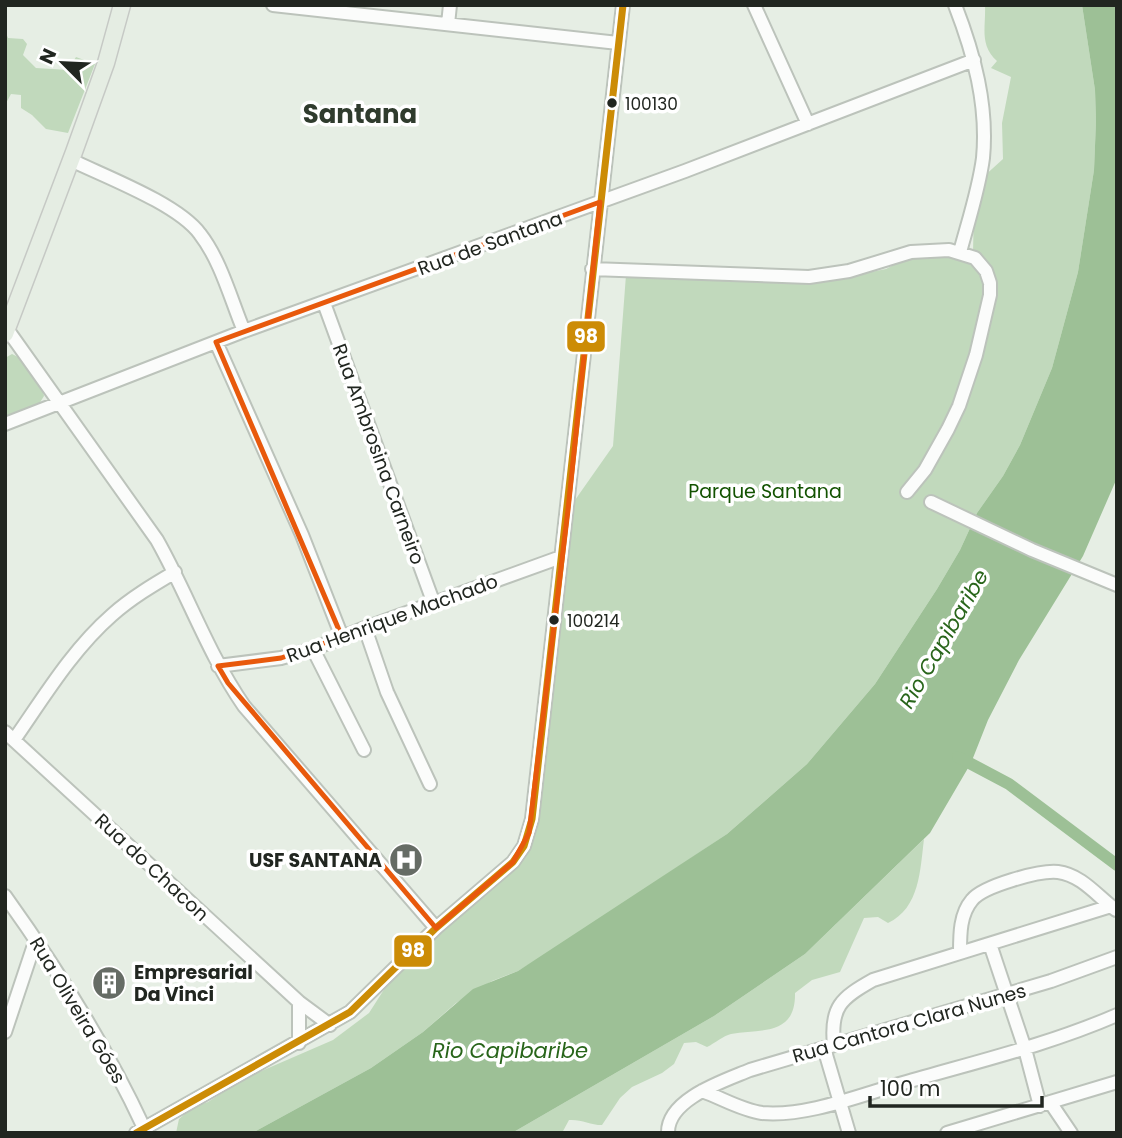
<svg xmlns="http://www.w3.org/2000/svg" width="1122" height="1138" font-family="Poppins,sans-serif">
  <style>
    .green { fill: #c1d9bc }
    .water { fill: #9dc096 }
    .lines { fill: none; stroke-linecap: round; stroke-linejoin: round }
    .canal { stroke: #9dc096; stroke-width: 12 }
    .minor-casing { stroke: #bcc3bb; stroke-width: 16 }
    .major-casing { stroke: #c6c9c5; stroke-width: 19 }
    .minor { stroke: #fbfcfb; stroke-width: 12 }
    .major { stroke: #e5ede3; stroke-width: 16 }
    .bus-1-casing { stroke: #fff; stroke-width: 12 }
    .bus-1 { stroke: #cc8c06; stroke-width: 7 }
    .marked { fill: none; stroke: #e8590c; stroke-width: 5; stroke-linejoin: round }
    .bus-dot { fill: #212620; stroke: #fff; stroke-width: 2.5 }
    .labels { text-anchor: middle; stroke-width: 7; stroke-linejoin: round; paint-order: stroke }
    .bus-label { font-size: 17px; fill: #212620; stroke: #fff; text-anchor: start }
    .street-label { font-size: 19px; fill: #212620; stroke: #fff }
    .park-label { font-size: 19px; fill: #125200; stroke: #fff }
    .poi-label { font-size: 19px; font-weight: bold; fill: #212620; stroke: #fff; text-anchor: end }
    .water-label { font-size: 21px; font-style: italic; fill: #28651a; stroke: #fff }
    .district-label { font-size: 26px; font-weight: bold; fill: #2f3b2d; stroke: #fff }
    .line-badge { stroke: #fff; stroke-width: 2.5 }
    .badge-label { font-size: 19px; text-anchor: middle; font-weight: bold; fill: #fff }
  </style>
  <rect width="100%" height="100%" fill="#e6eee4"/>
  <path class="green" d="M985,5H1082L1095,90L1096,121L1094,170L1078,272L1052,368L1020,445L1003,476L977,513L960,550L937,589L875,684L807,764L727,834L558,947L518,971L492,981L456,1003L423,1032L371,1068L252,1133H176L179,1119L193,1107L208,1102L243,1079L333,1040L369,1013L385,988L413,958L459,915L498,884L514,867L524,841L568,510L613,446L626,275L831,280L886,269L917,253H973L974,206L971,188L1003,159L1002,123L1011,77L991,68L997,61C979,44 986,28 985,5Z
    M5,31L8,38L23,39L27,44L23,55L36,68L68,70L76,57L95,64L68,133L46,129L32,115L21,108V95L11,94L5,105Z
    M12,354L18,357L43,391L44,396L39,404L5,417V358Z
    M924,839C920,870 920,908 888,923L878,917L864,918L840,972L812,980L795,993C796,1036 761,1029 731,1034C723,1036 715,1043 707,1047L696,1042L684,1043L674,1064L662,1073L632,1087L620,1098L602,1125C590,1125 581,1119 569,1120L562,1133H512L714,1016L805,954Z"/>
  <path class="water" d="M1082,5H1117V478L1083,556L1019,660L988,720L971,763L930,833L805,954L714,1016L512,1133H252L371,1068L423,1032L473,989L518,971L727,834L807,764L875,684L937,589L960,550L977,513L1003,476L1020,445L1052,368L1078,272L1094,170L1096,121L1095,90Z"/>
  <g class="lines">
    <path class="canal" d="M958,757L1009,784L1117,865"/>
    <g class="minor-casing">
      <path id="minor" d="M273,5L618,43
        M754,5L808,124
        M955,5C974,54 988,105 983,158C979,189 968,222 960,252
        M448,24L450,5
        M71,160C106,177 178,204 200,234C221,261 231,300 244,331
        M592,269L809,277L849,271L911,252L949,250L975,258L986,271L990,283V295L976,355L959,406L948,429L925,470L907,492
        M324,303L434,604
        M7,329L157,540C188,595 208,654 244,706L436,928
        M216,342L302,535L342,637
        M5,424L244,331L685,171L974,60
        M931,502L1032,550L1117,585
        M365,628L387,692L430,784
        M313,649L364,750
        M218,666L281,658L313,649L365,628L561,557
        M5,732L299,1002L330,1025
        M14,740C44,697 72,650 112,615C131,598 153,585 175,572
        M5,896C58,970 106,1046 144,1128
        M990,944L1025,1049L1040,1106
        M960,952C960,934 960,914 972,900C983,886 1040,870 1058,872C1082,875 1098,897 1116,910
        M299,1002V1043
        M5,1032L36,939
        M834,1045C830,1007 841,998 873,980L1111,906
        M824,1048L849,1133
        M702,1091C722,1098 741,1110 762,1113C807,1117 860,1095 903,1083C975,1062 1048,1045 1117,1015
        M1050,1102L1071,1133
        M136,1133L350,1012L436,928L513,862L524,846L532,819L623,5
        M668,1133C667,1099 724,1081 750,1070L1051,981L1117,957
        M947,1133L1117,1082"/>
    </g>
    <g class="major-casing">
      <path id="major" d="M5,334L74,152L106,63L122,5"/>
    </g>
    <use href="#minor" class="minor"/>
    <use href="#major" class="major"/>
    <g class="bus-1-casing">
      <path id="bus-1" d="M136,1133L350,1012L436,928L513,862L524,846L532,819L623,5"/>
    </g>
    <use href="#bus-1" class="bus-1"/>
  </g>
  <path class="marked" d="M600,202L568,510L529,833L513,862L436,928L228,683L218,666L281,658L342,637L216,342Z"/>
  <defs>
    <g id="hospital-disc" transform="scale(1.75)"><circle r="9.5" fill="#666c65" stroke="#fff"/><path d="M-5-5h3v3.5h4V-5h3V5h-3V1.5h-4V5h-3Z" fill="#fff"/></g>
    <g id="building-disc" transform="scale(1.75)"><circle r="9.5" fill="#666c65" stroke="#fff"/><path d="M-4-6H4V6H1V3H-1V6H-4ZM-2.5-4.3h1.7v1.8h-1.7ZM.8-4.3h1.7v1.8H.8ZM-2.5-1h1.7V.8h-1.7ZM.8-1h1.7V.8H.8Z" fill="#fff"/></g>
  </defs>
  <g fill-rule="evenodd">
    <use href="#hospital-disc" x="406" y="860"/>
    <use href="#building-disc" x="109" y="983"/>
  </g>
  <g class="bus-dot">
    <circle cx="612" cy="103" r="6"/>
    <circle cx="554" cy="620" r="6"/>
  </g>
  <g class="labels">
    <g class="bus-label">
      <text x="625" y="110">100130</text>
      <text x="567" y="627">100214</text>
    </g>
    <g class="street-label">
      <text transform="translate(490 243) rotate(-20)" y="7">Rua de Santana</text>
      <text transform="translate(379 454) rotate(70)" y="7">Rua Ambrosina Carneiro</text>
      <text transform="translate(392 618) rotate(-20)" y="7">Rua Henrique Machado</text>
      <text transform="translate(152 867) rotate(43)" y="7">Rua do Chacon</text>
      <text transform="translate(78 1010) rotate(59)" y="7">Rua Oliveira Góes</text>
      <text transform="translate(909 1023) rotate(-16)" y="7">Rua Cantora Clara Nunes</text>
    </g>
    <g class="park-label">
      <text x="765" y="498">Parque Santana</text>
    </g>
    <g class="poi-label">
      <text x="382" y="867">USF SANTANA</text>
      <text x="134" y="979" text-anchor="start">Empresarial<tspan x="134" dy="22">Da Vinci</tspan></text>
    </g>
    <g class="water-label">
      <text transform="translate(944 639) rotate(-60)" y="7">Rio Capibaribe</text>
      <text x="510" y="1058">Rio Capibaribe</text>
    </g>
    <g class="district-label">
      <text x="360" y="123">Santana</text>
    </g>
  </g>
  <g class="line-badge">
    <rect x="566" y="320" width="40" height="33" rx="7" fill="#cc8c06"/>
    <rect x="393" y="934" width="40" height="34" rx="7" fill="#cc8c06"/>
  </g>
  <g class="badge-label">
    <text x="586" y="343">98</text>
    <text x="413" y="957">98</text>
  </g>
  <rect width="1122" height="1138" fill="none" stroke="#212620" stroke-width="14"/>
  <g transform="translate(63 63) rotate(294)" stroke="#ffffff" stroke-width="5" paint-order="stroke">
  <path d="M0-5L12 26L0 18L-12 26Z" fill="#212620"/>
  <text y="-10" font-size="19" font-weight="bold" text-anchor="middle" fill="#212620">N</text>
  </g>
  <path d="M870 1096v10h172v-10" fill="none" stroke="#212620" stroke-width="3.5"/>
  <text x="880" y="1096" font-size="21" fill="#212620" stroke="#ffffff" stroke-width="5" paint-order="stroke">100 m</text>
</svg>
